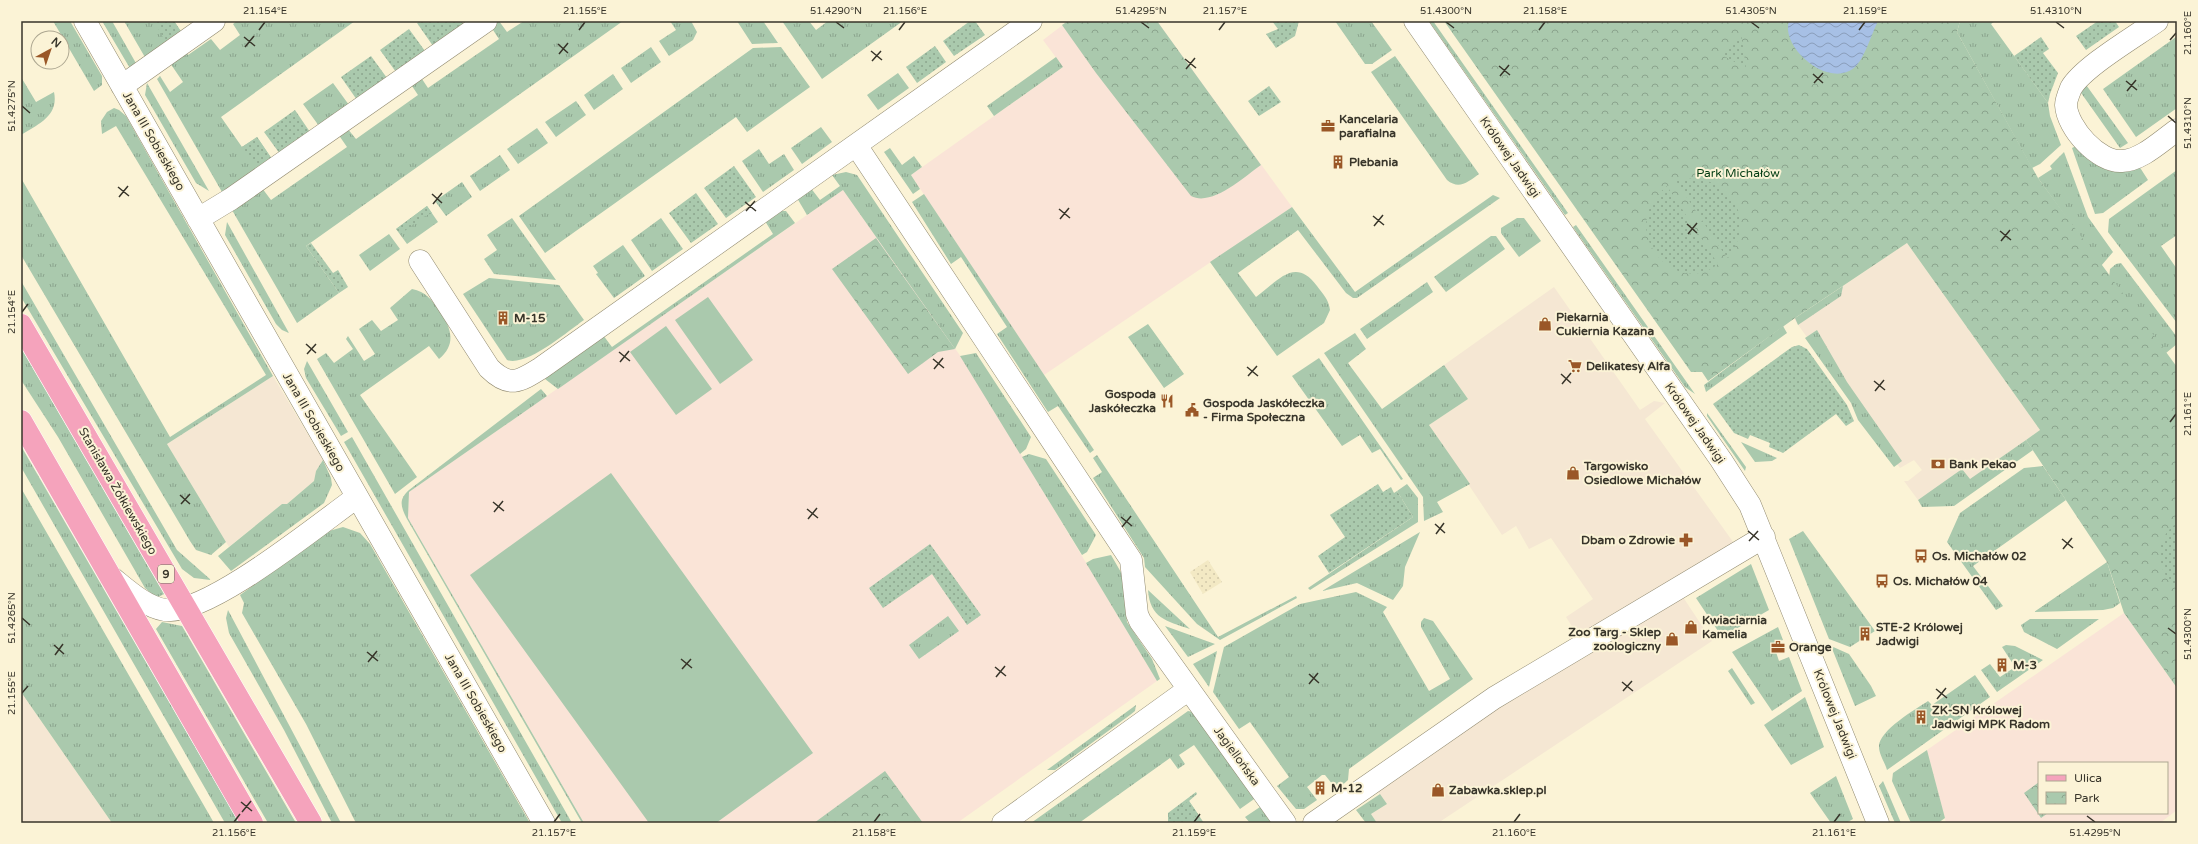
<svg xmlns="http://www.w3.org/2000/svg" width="2198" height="844" font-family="'Varela Round',sans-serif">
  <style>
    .commercial { fill: #f5e7d3 }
    .education { fill: #fae4d7; fill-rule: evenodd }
    .grass { fill: url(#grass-tufts) }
    .sand { fill: url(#sand-dots) }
    .park { fill: url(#park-crowns) }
    .garden { fill: url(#garden-dots) }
    .pitch { fill: #aac9ad }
    .water { fill: url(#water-waves) }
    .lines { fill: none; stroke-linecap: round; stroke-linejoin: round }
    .minor-casing { stroke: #90896f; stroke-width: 23 }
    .primary-casing { stroke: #fff; stroke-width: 23 }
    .minor { stroke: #fff; stroke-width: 22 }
    .primary { stroke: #f5a3bc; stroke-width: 22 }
    .ticks { fill: none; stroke: #38352a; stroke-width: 1.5 }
    .labels { text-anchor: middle; stroke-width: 4; stroke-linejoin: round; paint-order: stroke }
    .shield { fill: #fbf3d6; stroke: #726e5e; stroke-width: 1 }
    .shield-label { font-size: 11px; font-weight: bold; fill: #38352a }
    .poi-label { font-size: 12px; font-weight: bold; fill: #38352a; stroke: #fbf3d6; text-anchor: start }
    .street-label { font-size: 12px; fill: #38352a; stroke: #fbf3d6 }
    .park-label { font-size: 12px; fill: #023c13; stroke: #fbf3d6 }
    .neatline { fill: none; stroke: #38352a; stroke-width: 1.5 }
    .ticks-label { font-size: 10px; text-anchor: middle; fill: #38352a }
  </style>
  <defs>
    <pattern id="grass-tufts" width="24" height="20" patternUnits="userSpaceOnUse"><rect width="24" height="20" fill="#aac9ad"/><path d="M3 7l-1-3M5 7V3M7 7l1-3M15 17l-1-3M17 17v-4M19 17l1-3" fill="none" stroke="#8ba48d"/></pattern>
    <pattern id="sand-dots" width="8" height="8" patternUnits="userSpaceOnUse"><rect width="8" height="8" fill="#f3e9c4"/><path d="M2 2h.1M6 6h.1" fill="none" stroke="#d1c8a9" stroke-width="1.8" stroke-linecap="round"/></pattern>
    <pattern id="park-crowns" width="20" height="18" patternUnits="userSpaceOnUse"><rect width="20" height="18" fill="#aac9ad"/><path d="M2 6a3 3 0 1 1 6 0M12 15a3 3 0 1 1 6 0" fill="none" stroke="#8ba48d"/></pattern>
    <pattern id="garden-dots" width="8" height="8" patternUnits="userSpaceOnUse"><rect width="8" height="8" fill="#aac9ad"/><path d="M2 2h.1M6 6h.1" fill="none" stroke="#8ba48d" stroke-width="1.8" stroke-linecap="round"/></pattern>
    <pattern id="water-waves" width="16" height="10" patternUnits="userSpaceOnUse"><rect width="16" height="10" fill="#a7c0e5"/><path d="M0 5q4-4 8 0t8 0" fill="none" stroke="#899dba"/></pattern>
  </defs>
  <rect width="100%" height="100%" fill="#fbf3d6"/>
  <path class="commercial" d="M1907,243L2040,430L1970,480L1935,489L1918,500L1904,481H1908L1922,470L1914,460L1900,468L1794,319Z
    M1554,287L1640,410L1654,401L1665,403L1645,419L1736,546L1578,639L1583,630L1577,634L1566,617L1593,599L1551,538L1529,549L1516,526L1502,535L1429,425L1468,399L1444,365Z
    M273,376L323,460L316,471L314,481L287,504H282L229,547L167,444Z
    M1683,597L1712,641L1438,823H1377L1371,814L1387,804L1376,789L1494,706L1584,658Z
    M21,692L112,823H21Z"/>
  <path class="education" d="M1068,21H1157L1292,207L1044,375L911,175L1063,67L1043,40Z
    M843,190L971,371L1157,681L957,823H584L408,518L409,492Z
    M2124,613L2177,688V810L2160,823H1946L1927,750ZM2039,763H2167V813H2039Z"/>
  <path class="grass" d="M53,21H70L102,76V85L94,91Z
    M102,21H112L137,65L131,70Z
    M124,21H174L182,33L146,59Z
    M237,21H355L221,117L242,147L257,137L272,159L222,192L157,79L160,76L170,92L183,82L170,63L186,52L188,55L211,39L220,50L240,35L233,24Z
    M499,21L507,32L524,21H623L306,246L339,293L297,323L232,210L262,188L271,200L347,147L338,134L347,128L356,139L418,95L410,83L420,76L428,88L499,39L491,27Z
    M670,21H691L697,32L693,40L669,56L659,41L676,30Z
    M737,21H763L778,43L752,44Z
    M782,21H809L816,30L828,21H903L822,79Z
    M1335,21H1371L1392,50L1372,64H1365Z
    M1429,21H1433L1568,213L1565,215Z
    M1960,21H1995L1991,24L2048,103L2050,116L2061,145L2040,164L2032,168L1957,32Z
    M2176,37L2177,108L2136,137L2103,89Z
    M651,47L661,62L631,83L621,68Z
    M781,47L810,87L747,132L736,117L545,253L519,216L753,48Z
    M1395,56L1479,174C1468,182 1459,190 1447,180L1371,72Z
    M1056,57L1063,67L994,116L987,106Z
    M898,73L909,88L878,110L867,95Z
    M613,74L623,89L594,110L584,95Z
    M21,77L36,102L54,92C59,116 38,124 21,135Z
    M2084,82L2128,143L2120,148L2079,90Z
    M147,83L209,191L196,183L145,95Z
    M333,83L349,105L319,126L303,104Z
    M576,101L586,115L556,137L545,122Z
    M114,108L119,110L126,116L273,376L167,444L226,542L211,555L196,550L190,541L21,255V178L170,437L266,375L116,126L102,134L101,121L107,112Z
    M821,127L832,142L802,164L791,148Z
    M537,128L548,143L518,164L507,149Z
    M2078,145L2139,166L2148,180L2103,213L2095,214L2072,148Z
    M890,148L902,165L914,156L922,167L911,175L920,189L913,194L884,152Z
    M759,149L769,164L784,154L794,170L763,192L742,161Z
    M2064,152L2088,217L2113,252L2101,266L2038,178L2052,169L2050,166Z
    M500,155L510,170L480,191L470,176Z
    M2177,170V235L2161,246L2177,269V323L2108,232L2109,219Z
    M846,172L857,175L963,333L955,349L843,190L807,215L797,198L810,187L820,200L840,186L832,175Z
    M462,182L472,197L446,216L435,201Z
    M924,194L1094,450L1090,453L1058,406L1048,412L997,334L1007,327L961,257L951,264L912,202Z
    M1493,195L1500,198L1357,298H1353L1346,293L1298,230L1238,273L1256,297C1278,281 1295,256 1317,286C1323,294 1329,300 1330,310L1324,323L1277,356L1210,262L1292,207L1355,292Z
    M427,206L438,222L407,244L396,229Z
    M779,211H786L795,223L558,389L545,379L549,375L603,335L612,347L773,234L765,221Z
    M512,218L556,280L494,274L484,259L497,250L487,235Z
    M661,218L683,249L652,271L631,240Z
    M1517,218H1524L1541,241L1519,257L1501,233V228Z
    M227,222L289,333L282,330L276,324L225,235Z
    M1576,225L1695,394L1685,387L1573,227Z
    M389,234L400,249L370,271L359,255Z
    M1491,236H1496L1505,249L1446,292L1434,277Z
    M623,245L645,276L614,298L596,274L598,273L593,266Z
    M2121,263L2177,337V344L2166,353L2109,278L2110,269L2116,264Z
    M489,278L559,285L584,320C568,331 527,367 507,360L463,294Z
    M21,281L177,550L211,580L194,578L182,569L21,297Z
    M1427,282L1433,292L1367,339L1360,329Z
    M1843,286L1841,296L1798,325L1795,318Z
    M412,289C426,292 431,299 440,311C451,328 457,344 439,359L429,346L360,395L417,477L395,494L317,359L326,353L334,363L353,349L346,339L348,336L364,361L375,354L359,329L372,320L381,331L398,320L390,308Z
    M1148,324L1184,374L1164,388L1128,337Z
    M1783,326L1787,333L1706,392L1704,385Z
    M1817,330L1847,382L1902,461L1894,467L1858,420L1851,403L1805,338Z
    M1355,333L1366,349L1348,363L1382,409L1444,365L1468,399L1429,425L1470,484L1437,502L1443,512L1424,521L1423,497L1324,353Z
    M21,348L164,594L156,598L145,588L58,437L21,380Z
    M976,353L1031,437L1026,449L1020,454L960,356Z
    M1319,358L1403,479L1401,480L1380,449L1372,453L1360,435L1342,446L1292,376Z
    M307,361L348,432L341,436L306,378L304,369Z
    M541,389L547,396L409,492L408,518L584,823H582L407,519C401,507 398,500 409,490Z
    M1707,413L1746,467L1745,471L1707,416Z
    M352,437L572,823H562L344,442Z
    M2026,440L2033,450L1954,506L1922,507L1918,500L1962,469L1970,479Z
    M1741,442L1777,458L1772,461L1755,462Z
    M21,446L239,823H225L21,467Z
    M1029,454L1046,459L1096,535L1087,552L1082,555L1022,457Z
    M1097,455L1218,637L1296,596L1297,598L1220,640L1197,624L1145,567L1144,558L1093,478L1102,472L1093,458Z
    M323,460L331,478L332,485L324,503L231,571L218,556L282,504H287L314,481L316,471Z
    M2043,466L2066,500L1973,566L2003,606L1996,610L1947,542L1960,513L2024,468Z
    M1407,484L1418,498V522L1310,590L1308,588L1413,517L1397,491Z
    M21,488L214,823H112L21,692Z
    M343,527L360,533L370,544L530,823H356L306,724L242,613L244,603L240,595L329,531Z
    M1803,531L1875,631L1850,647L1829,639L1789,539Z
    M1420,532L1405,567L1403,586L1393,600L1357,583L1322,591Z
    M1111,555L1122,574L1127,622L1152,659L1160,679L1157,681L1086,563L1093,559Z
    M2107,562L2120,603L2113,608L2103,610L2034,612Z
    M1751,564L1769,610L1722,637L1696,598Z
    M1148,590L1190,629C1166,621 1150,618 1148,590Z
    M1356,592L1387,607L1383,612L1429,691L1450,679L1421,627V622L1424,618L1433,621L1473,679L1349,769L1348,780L1337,790L1325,775H1322L1307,787L1317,800L1304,809H1296L1277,786L1289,777L1250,722L1239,729L1213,692L1224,647L1300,604Z
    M228,610L341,823H332L284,730L229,633L226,618Z
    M948,616L959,631L919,659L909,645Z
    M2030,619H2099L2057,649L2024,632L2021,625Z
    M162,622L182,626L296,823H268L156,629Z
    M1165,626L1215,644L1188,657Z
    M1778,627L1783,640L1773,643L1779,661L1789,657L1802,691L1772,711L1732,652Z
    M2006,645L2015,646L2043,660L1997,692L1981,670L1990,664L2000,677L2015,667L2002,647Z
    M1831,646L1849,654L1871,686L1876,696L1855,706Z
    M1217,651L1209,687L1193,664Z
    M1732,668L1755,703L1751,705L1728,671Z
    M1975,675L1990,697L1887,770C1885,763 1879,754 1879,747C1878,731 1916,709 1928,701L1932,705Z
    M1805,697L1824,747L1791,765L1764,725Z
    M1136,705L1135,711L1130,715L1055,770H1047Z
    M1188,711L1198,713L1257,797L1240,809L1194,745L1179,755L1185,764L1178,769L1170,758L1079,823H1031Z
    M1927,750L1945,818L1938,823H1911L1892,781L1893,773Z
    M1836,776L1853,819L1846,823H1831L1810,793Z
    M1883,781L1901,823H1895L1879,786Z
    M1196,792L1197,794L1189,801L1204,823H1168V813Z
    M1380,794L1387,804L1371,814L1377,823H1366L1356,810Z
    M1263,805L1276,823H1250L1245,817Z"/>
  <path class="sand" d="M1208,560L1222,582L1203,594L1190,572Z"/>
  <path class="park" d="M1068,21H1157L1261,165C1244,177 1212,207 1191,196L1096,73L1062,25Z
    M1444,21H1960L1957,32L2038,178L2177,367V688L2124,613L2107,562L2026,440L2040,430L1907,243L1795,318L1708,381L1702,372H1691Z
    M876,238L955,349L938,352L908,374L832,269Z
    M885,771L923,823H814Z
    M2039,782V813H2048L2041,818L2024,793Z"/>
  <path class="garden" d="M154,21H174L182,33L167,44Z
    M420,21H461L464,24L433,46L417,23Z
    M970,21H975L985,35L954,56L943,41Z
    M1272,21H1299L1295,36L1276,48L1266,34L1278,29Z
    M2098,21H2115L2119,27L2086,50L2076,36Z
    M409,29L425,51L396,72L380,50Z
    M1741,33L1746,68L1720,54Z
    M2041,37L2049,49L2043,53L2058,73L2050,94L2048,103L2014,56Z
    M935,46L946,62L917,83L906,67Z
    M371,56L387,78L357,100L341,77Z
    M1269,86L1281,102L1259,116L1248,101Z
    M295,110L310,132L280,154L264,132Z
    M257,137L272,159L258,169L242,147Z
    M734,166L756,197L726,218L704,188Z
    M1694,178C1736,183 1756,225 1727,258L1676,181Z
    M1667,186L1718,264C1676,299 1613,230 1667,186Z
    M696,193L718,224L691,243L669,213Z
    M427,206L432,213L421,218L401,234L396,229Z
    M311,243L333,273L338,270L348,287L339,293L306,246Z
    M1799,345L1807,349L1847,405L1854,421L1846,426L1836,414L1783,453L1769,447L1770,443L1750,435L1748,439L1734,433L1713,404L1792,347Z
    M1378,484L1383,492L1391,487L1394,493L1397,491L1413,517L1329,573L1318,556L1345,537L1330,515Z
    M2177,523V589C2156,571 2152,540 2177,523Z
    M930,544L981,615L967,625L932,574L883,608L869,588Z
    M1189,801L1198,814L1186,823H1169V814Z"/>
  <path class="pitch" d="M708,297L753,360L720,384L675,320Z
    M666,326L712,389L676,415L630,352Z
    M611,473L813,753L716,823H649L470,575Z"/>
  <path class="water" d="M1789,21H1878C1872,33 1864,60 1854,68C1828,89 1780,47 1789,21Z"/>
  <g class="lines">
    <g class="minor-casing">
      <path id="minor" d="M85,21L544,823
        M1415,21L1721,460L1750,505L1878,823
        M2157,21C2136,36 2083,67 2071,88C2069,93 2066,100 2066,105C2067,128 2099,163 2122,161C2142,160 2161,141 2177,130
        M122,86L214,21
        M856,145L1131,560L1137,614L1140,621L1285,823
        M198,219L231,199L486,21
        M420,261L489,368C509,388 519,382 541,368L1031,21
        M111,577C126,589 145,607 165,610C207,616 319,524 357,497
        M1003,823L1189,689
        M1314,823L1494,698L1764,537"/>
    </g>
    <g class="primary-casing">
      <path id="primary" d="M21,325L311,823
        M21,421L252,823"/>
    </g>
    <use href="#minor" class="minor"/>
    <use href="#primary" class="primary"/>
  </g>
  <path class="ticks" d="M836,22L844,28M1141,22L1149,28M1446,22L1454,28M1751,22L1759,28M2056,22L2064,28M259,30L265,22M579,30L585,22M899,30L905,22M1219,30L1225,22M1539,30L1545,22M1859,30L1865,22M244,37L255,46M2170,40L2176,33M558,44L568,53M245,47L254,36M871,51L882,60M559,54L568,43M1185,59L1196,68M872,61L881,51M1499,66L1510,75M1186,69L1195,58M1813,74L1823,83M1500,76L1509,65M2126,81L2137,90M1814,83L1823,73M2127,91L2136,80M22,106L30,113M2168,116L2176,123M118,187L129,196M432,194L442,203M119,197L128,186M745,202L756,211M433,204L442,193M1059,209L1070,218M746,211L755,201M1373,216L1384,225M1060,219L1069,208M1687,224L1697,233M1374,226L1383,215M2000,231L2011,240M1688,234L1697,223M2001,241L2010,230M22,312L28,304M306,344L316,353M619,352L630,361M307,354L316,344M933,359L944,368M620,362L629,351M1247,367L1258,376M934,369L943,358M1561,374L1571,383M1248,376L1257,366M1874,381L1885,390M1562,384L1571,373M1875,391L1884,380M2170,422L2176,414M180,495L190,504M493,502L504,511M181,504L190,494M807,509L818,518M494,512L503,501M1121,517L1132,526M808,519L817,508M1435,524L1445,533M1122,527L1131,516M1748,531L1759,540M1436,534L1444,523M2062,539L2073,548M1749,541L1758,531M2063,549L2072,538M22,618L30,625M2168,628L2176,634M54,645L64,654M367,652L378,661M55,655L63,644M681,659L692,668M368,662L377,651M995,667L1006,676M682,669L691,659M1309,674L1319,683M996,677L1005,666M1622,682L1633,691M1309,684L1318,673M1936,689L1947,698M1623,691L1632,681M22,693L28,686M1937,699L1946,688M241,802L252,811M242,812L251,801M2087,816L2095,822M234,822L240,814M554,822L560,814M874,822L880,814M1194,822L1200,814M1514,822L1520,814M1834,822L1840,814"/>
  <defs>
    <g id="office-bare" transform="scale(1.08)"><path d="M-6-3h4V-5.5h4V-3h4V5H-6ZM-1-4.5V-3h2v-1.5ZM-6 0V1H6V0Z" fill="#9a5727" stroke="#fbf3d6" stroke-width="2.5" paint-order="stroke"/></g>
    <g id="building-bare" transform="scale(1.08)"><path d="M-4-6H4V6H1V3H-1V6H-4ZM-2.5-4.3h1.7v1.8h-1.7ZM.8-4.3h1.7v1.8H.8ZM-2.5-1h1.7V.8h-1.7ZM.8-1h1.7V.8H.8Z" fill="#9a5727" stroke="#fbf3d6" stroke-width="2.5" paint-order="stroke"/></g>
    <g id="shop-bare" transform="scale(1.08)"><path d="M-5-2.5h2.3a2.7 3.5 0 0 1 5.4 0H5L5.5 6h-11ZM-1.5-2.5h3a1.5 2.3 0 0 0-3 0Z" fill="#9a5727" stroke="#fbf3d6" stroke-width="2.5" paint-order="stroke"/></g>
    <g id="supermarket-bare" transform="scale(1.08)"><path d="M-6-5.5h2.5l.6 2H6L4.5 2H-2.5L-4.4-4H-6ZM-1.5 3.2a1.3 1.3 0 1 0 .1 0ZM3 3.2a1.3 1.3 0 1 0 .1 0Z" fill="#9a5727" stroke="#fbf3d6" stroke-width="2.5" paint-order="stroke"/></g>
    <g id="restaurant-bare" transform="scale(1.08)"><path d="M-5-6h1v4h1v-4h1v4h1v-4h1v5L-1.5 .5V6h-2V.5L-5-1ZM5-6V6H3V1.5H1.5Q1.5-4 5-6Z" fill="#9a5727" stroke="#fbf3d6" stroke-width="2.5" paint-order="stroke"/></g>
    <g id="civic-bare" transform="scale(1.08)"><path d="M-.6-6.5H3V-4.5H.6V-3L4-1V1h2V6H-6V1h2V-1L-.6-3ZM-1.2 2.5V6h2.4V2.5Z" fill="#9a5727" stroke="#fbf3d6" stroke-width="2.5" paint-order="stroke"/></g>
    <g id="bank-bare" transform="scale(1.08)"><path d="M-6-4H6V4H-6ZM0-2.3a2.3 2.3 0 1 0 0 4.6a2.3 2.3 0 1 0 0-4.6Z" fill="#9a5727" stroke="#fbf3d6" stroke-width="2.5" paint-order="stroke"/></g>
    <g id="pharmacy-bare" transform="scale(1.08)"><path d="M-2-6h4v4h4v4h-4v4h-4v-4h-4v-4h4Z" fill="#9a5727" stroke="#fbf3d6" stroke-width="2.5" paint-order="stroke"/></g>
    <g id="bus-bare" transform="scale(1.08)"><path d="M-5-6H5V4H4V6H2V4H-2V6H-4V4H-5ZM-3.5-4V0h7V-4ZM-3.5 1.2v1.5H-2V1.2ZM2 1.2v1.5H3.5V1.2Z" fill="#9a5727" stroke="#fbf3d6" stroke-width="2.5" paint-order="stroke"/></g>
  </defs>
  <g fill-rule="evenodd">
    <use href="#office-bare" x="1328" y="126"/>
    <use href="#building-bare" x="1338" y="162"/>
    <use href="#building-bare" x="503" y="318"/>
    <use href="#shop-bare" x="1545" y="324"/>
    <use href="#supermarket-bare" x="1575" y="366"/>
    <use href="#restaurant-bare" x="1167" y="401"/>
    <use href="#civic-bare" x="1192" y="410"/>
    <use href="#bank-bare" x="1938" y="464"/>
    <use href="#shop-bare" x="1573" y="473"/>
    <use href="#pharmacy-bare" x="1686" y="540"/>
    <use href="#bus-bare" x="1921" y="556"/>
    <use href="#bus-bare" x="1882" y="581"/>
    <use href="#shop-bare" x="1691" y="627"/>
    <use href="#building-bare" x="1865" y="634"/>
    <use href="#shop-bare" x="1672" y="639"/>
    <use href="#office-bare" x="1778" y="647"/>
    <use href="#building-bare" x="2002" y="665"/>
    <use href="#building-bare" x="1921" y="717"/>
    <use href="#building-bare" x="1320" y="788"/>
    <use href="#shop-bare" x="1438" y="790"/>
  </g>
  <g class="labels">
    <rect class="shield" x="158" y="565" width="16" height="18" rx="3"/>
    <g class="shield-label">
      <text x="166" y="578">9</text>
    </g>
    <g class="poi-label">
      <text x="1339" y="123">Kancelaria<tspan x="1339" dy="14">parafialna</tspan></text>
      <text x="1349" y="166">Plebania</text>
      <text x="1556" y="321">Piekarnia<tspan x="1556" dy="14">Cukiernia Kazana</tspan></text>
      <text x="514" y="322">M-15</text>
      <text x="1586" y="370">Delikatesy Alfa</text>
      <text x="1156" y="398" text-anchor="end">Gospoda<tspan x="1156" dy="14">Jaskółeczka</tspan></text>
      <text x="1203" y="407">Gospoda Jaskółeczka<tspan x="1203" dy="14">- Firma Społeczna</tspan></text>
      <text x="1949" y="468">Bank Pekao</text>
      <text x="1584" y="470">Targowisko<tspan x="1584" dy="14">Osiedlowe Michałów</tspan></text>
      <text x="1675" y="544" text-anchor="end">Dbam o Zdrowie</text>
      <text x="1932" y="560">Os. Michałów 02</text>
      <text x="1893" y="585">Os. Michałów 04</text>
      <text x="1702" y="624">Kwiaciarnia<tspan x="1702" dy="14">Kamelia</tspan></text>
      <text x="1876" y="631">STE-2 Królowej<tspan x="1876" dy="14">Jadwigi</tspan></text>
      <text x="1661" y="636" text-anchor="end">Zoo Targ - Sklep<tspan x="1661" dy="14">zoologiczny</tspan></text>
      <text x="1789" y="651">Orange</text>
      <text x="2013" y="669">M-3</text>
      <text x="1932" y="714">ZK-SN Królowej<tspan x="1932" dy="14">Jadwigi MPK Radom</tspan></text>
      <text x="1331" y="792">M-12</text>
      <text x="1449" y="794">Zabawka.sklep.pl</text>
    </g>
    <g class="street-label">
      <text transform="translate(154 141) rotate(60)" y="4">Jana III Sobieskiego</text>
      <text transform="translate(1510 157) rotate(55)" y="4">Królowej Jadwigi</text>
      <text transform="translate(314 422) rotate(60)" y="4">Jana III Sobieskiego</text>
      <text transform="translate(1695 423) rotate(55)" y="4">Królowej Jadwigi</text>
      <text transform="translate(118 491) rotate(60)" y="4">Stanisława Żółkiewskiego</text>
      <text transform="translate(476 703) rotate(60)" y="4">Jana III Sobieskiego</text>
      <text transform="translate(1835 714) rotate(68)" y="4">Królowej Jadwigi</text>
      <text transform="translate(1237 756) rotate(54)" y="4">Jagiellońska</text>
    </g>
    <g class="park-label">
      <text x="1738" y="177">Park Michałów</text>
    </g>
  </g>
  <rect width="2198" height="844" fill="none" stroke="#fbf3d6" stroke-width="44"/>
  <rect x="2038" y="762" width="130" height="52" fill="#fbf3d6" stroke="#ada791"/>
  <rect x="2046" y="775" width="20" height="6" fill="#f5a3bc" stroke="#ada791"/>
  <text x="2074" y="782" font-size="12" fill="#38352a">Ulica</text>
  <rect x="2046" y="792" width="20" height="12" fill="url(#park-crowns)" stroke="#ada791"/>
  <text x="2074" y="802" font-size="12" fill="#38352a">Park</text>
  <g transform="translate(50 50) rotate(40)"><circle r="19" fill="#fbf3d6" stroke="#ada791"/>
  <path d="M0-3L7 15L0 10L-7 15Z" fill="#9a5727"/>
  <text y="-6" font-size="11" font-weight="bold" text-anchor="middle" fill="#38352a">N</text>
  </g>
  <rect x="22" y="22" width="2154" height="800" class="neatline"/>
  <g class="ticks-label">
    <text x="265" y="14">21.154°E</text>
    <text x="585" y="14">21.155°E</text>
    <text x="836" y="14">51.4290°N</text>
    <text x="905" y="14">21.156°E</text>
    <text x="1141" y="14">51.4295°N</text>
    <text x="1225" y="14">21.157°E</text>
    <text x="1446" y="14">51.4300°N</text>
    <text x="1545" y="14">21.158°E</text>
    <text x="1751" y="14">51.4305°N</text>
    <text x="1865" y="14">21.159°E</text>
    <text x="2056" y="14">51.4310°N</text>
    <text transform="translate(2187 33) rotate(-90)" y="4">21.160°E</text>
    <text transform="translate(11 106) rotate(-90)" y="4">51.4275°N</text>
    <text transform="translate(2187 123) rotate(-90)" y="4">51.4310°N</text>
    <text transform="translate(11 312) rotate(-90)" y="4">21.154°E</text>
    <text transform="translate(2187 414) rotate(-90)" y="4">21.161°E</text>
    <text transform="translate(11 618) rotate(-90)" y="4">51.4265°N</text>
    <text transform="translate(2187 634) rotate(-90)" y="4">51.4300°N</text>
    <text transform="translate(11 693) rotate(-90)" y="4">21.155°E</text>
    <text x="234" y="836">21.156°E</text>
    <text x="554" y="836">21.157°E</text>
    <text x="874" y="836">21.158°E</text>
    <text x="1194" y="836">21.159°E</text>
    <text x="1514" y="836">21.160°E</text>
    <text x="1834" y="836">21.161°E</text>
    <text x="2095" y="836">51.4295°N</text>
  </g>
</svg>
